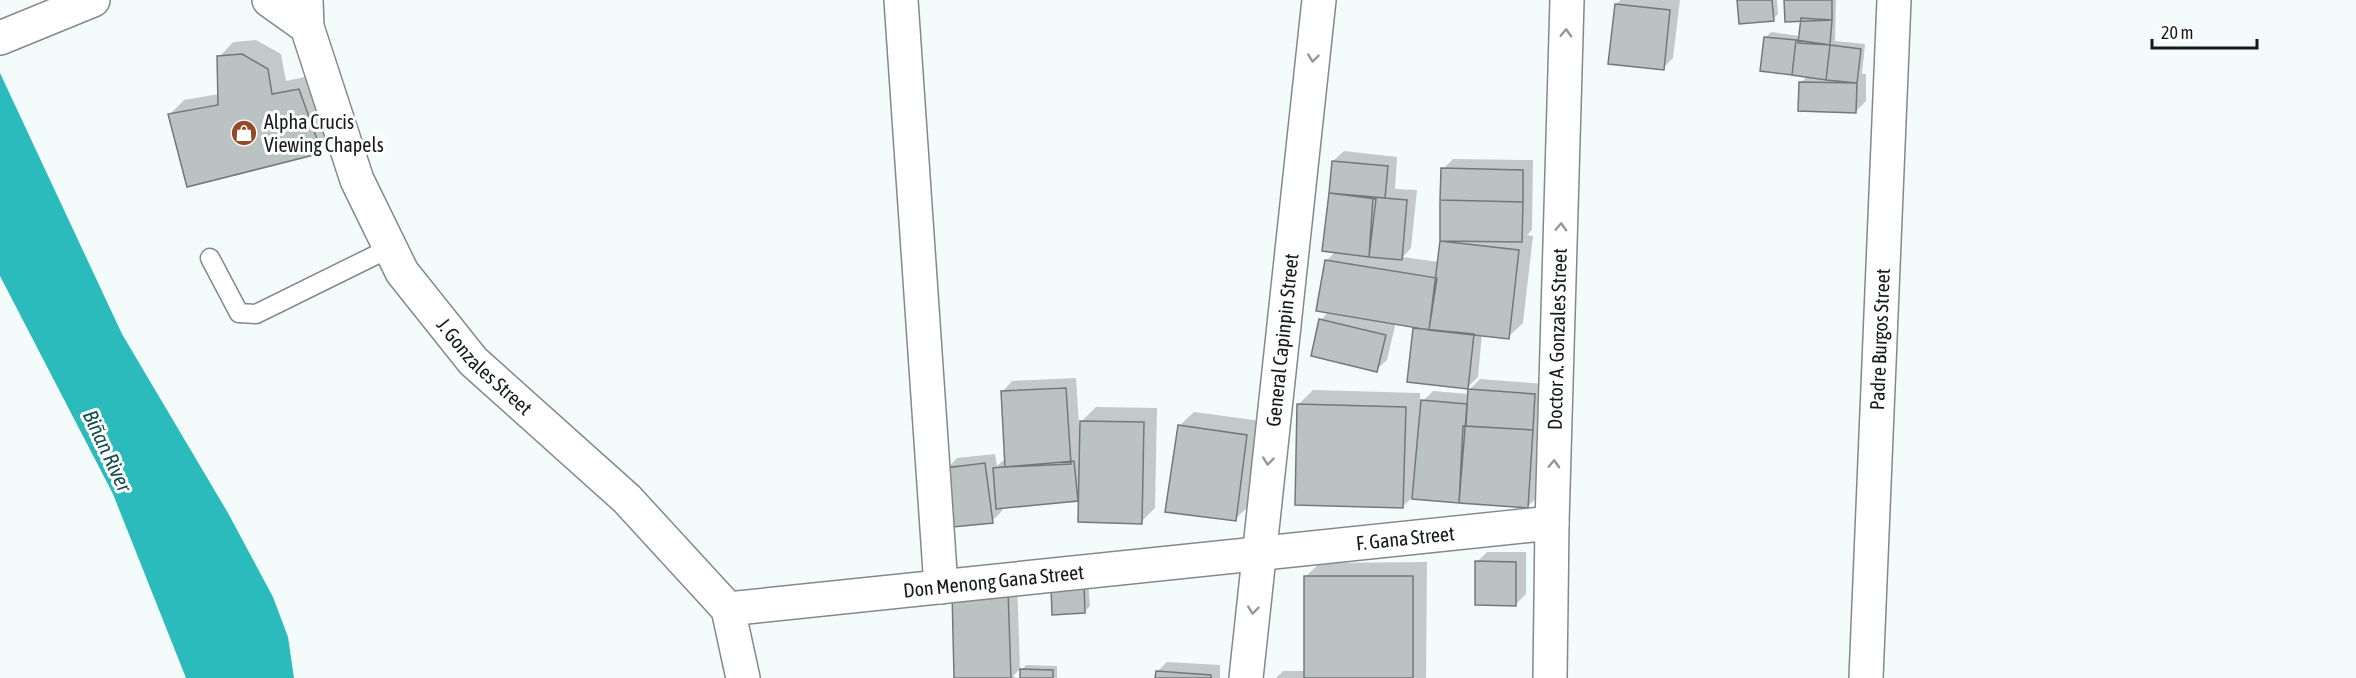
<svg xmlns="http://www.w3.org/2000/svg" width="2356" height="678" font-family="'Asap Condensed',sans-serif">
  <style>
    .water { fill: #2bbbbd }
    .shadow { fill: #0003; fill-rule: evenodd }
    .building { fill: #bbc2c2; stroke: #737979; stroke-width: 1.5 }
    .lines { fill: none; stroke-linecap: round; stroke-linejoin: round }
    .lane-casing { stroke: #838989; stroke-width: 21 }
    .street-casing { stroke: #838989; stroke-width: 36 }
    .secondary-casing { stroke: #838989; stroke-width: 36 }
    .lane { stroke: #fff; stroke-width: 18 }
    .street { stroke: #fff; stroke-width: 33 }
    .secondary { stroke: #fff; stroke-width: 33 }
    .oneway { stroke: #969898 }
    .labels { text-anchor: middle; stroke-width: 6; stroke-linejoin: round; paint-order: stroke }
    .poi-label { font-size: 20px; fill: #161919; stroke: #fff; text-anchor: start }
    .street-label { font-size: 20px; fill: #161919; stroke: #fff }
    .water-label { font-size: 21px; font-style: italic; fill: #134d4e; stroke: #fff }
  </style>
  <rect width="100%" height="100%" fill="#f4fcfb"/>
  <path class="water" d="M0,73L122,334L228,513L273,597L288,637L294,678H186L113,494L0,276Z"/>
  <path class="shadow" d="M1621,0H1680L1673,58L1663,68L1616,4Z
    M1739,0H1777L1778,14L1773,19Z
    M1786,0H1836L1835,41L1865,44L1862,74H1866V101L1856,111L1800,83L1808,76L1766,37L1771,32L1800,36L1802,20Z
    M256,40L281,54L286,81L314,75L335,137L321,152L170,114L184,100L219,94V57L233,42Z
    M1344,151L1397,157L1395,189L1417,190L1411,248L1403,257L1439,262L1443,169L1453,159L1533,160L1532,230L1527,235L1533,236L1523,323L1508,337L1482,334L1478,377L1468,387L1414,329L1417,326L1396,322L1387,360L1376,370L1321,320L1329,311L1326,261L1336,251L1323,250L1333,161ZM1355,194L1375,196V200L1355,196Z
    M1076,378L1079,424L1096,407L1157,408L1155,508L1141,522L1080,498L1002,507V511L992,521L947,469L957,458L995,454L997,466L1006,458L1002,392L1012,381Z
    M1480,379L1545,384L1538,496L1528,506L1414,496L1402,507L1299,404L1313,390L1420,393V404L1433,391L1469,394L1470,389Z
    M1194,412L1261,421L1250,505L1235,519L1179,426Z
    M1487,552H1526V594L1516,604L1477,562Z
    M1427,562L1426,678H1276L1283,671H1305V577L1320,563Z
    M1017,580L1020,669L1013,676L1016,678H956Z
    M1088,580L1090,606L1085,611L1054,613Z
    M1167,662L1220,665V678H1157V672Z
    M1026,665L1057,666V678H1021L1022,670Z"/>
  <path class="building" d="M1737,0H1772L1774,21L1739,24Z
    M1784,0H1832V20L1785,22Z
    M1615,4L1670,10L1664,70L1608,64Z
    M1801,18L1832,20L1830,45L1798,43Z
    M1764,37L1796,40L1792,75L1760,71Z
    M1796,40L1830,45L1826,80L1792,75Z
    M1830,45L1861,49L1857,83L1826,80Z
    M242,54L268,69L272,94L299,89L322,153L187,187L168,114L218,105L217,56Z
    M1799,82L1857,83L1856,113L1798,111Z
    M1332,161L1388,166L1385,198L1329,193Z
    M1441,168L1523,170V202L1440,200Z
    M1329,193L1376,199L1369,257L1322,251Z
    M1373,197L1407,200L1402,260L1369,257Z
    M1440,200L1523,202L1522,242L1440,241Z
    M1440,241L1519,250L1509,339L1429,330Z
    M1325,260L1437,278L1429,330L1316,311Z
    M1319,319L1386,335L1377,372L1311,356Z
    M1413,328L1474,334L1468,389L1407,382Z
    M1066,388L1071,464L1005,467L1001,391Z
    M1468,389L1535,394L1533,430L1466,426Z
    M1421,400L1467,404L1459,503L1412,499Z
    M1297,404L1406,407L1403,508L1295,505Z
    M1080,421L1144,422L1142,524L1078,522Z
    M1178,425L1247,435L1236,521L1165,512Z
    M1463,426L1533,430L1528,508L1459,503Z
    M1074,461L1078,501L996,509L993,468Z
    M985,463L993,523L953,527L945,468Z
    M1475,561L1516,562V606L1475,605Z
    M1304,576H1413V678H1304Z
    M1084,584L1085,613L1052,615L1051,586Z
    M1008,590L1011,678H954L952,591Z
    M1020,669L1053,670V678H1020Z
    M1156,671L1211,675V678H1155Z"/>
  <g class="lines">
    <g class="lane-casing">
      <path id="lane" d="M210,258L239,313L256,314L390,248"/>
    </g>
    <g class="street-casing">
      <g id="street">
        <path d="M901,0L941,587"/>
        <path id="s1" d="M1552,523L1567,0"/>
      </g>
    </g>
    <g class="secondary-casing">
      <g id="secondary">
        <path d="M269,0L307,27"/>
        <path id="s2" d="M306,0L307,27L357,180L402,272L473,361L627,499L728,609L743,678"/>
        <path d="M0,38L93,0"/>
        <path id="s3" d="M728,609L1552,523L1550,678"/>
        <path id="s4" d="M1246,678L1319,0"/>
        <path id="s5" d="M1866,678L1894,0"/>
      </g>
    </g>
    <use href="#lane" class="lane"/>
    <use href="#street" class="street"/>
    <use href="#secondary" class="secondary"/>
  </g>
  <defs><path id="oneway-chevron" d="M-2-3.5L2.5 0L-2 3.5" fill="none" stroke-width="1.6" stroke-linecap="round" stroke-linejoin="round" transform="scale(1.5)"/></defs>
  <g class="oneway">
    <use href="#oneway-chevron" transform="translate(1566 33) rotate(-88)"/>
    <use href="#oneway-chevron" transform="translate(1313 58) rotate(96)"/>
    <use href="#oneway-chevron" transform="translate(1561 227) rotate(-88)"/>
    <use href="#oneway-chevron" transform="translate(1268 461) rotate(96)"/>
    <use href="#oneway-chevron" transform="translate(1554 464) rotate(-88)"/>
    <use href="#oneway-chevron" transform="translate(1253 610) rotate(96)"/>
  </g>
  <defs>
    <g id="shop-disc" transform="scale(1.35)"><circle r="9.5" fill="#934b27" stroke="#fff"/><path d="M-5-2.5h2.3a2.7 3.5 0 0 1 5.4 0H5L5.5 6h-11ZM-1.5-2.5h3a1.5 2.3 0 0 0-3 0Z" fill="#fff"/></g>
  </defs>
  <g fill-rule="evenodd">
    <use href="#shop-disc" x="244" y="133"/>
  </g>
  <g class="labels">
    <g class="poi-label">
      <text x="264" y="129">Alpha Crucis<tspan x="264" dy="23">Viewing Chapels</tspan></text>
    </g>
    <g class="street-label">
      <text dy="7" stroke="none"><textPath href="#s4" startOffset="340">General Capinpin Street</textPath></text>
      <text dy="7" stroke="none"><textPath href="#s1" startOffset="184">Doctor A. Gonzales Street</textPath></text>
      <text dy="7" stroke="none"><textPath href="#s5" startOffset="339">Padre Burgos Street</textPath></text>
      <text dy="7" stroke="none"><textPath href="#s2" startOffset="416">J. Gonzales Street</textPath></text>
      <text dy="7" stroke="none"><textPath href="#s3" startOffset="681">F. Gana Street</textPath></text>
      <text dy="7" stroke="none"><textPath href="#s3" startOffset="267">Don Menong Gana Street</textPath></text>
    </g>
    <g class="water-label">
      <text transform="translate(107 451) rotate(65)" y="7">Biñan River</text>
    </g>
  </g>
  <path d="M2152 39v9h105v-9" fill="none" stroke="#161919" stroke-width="3"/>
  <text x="2161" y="39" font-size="18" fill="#161919" stroke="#ffffff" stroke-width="4.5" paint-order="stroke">20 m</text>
</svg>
